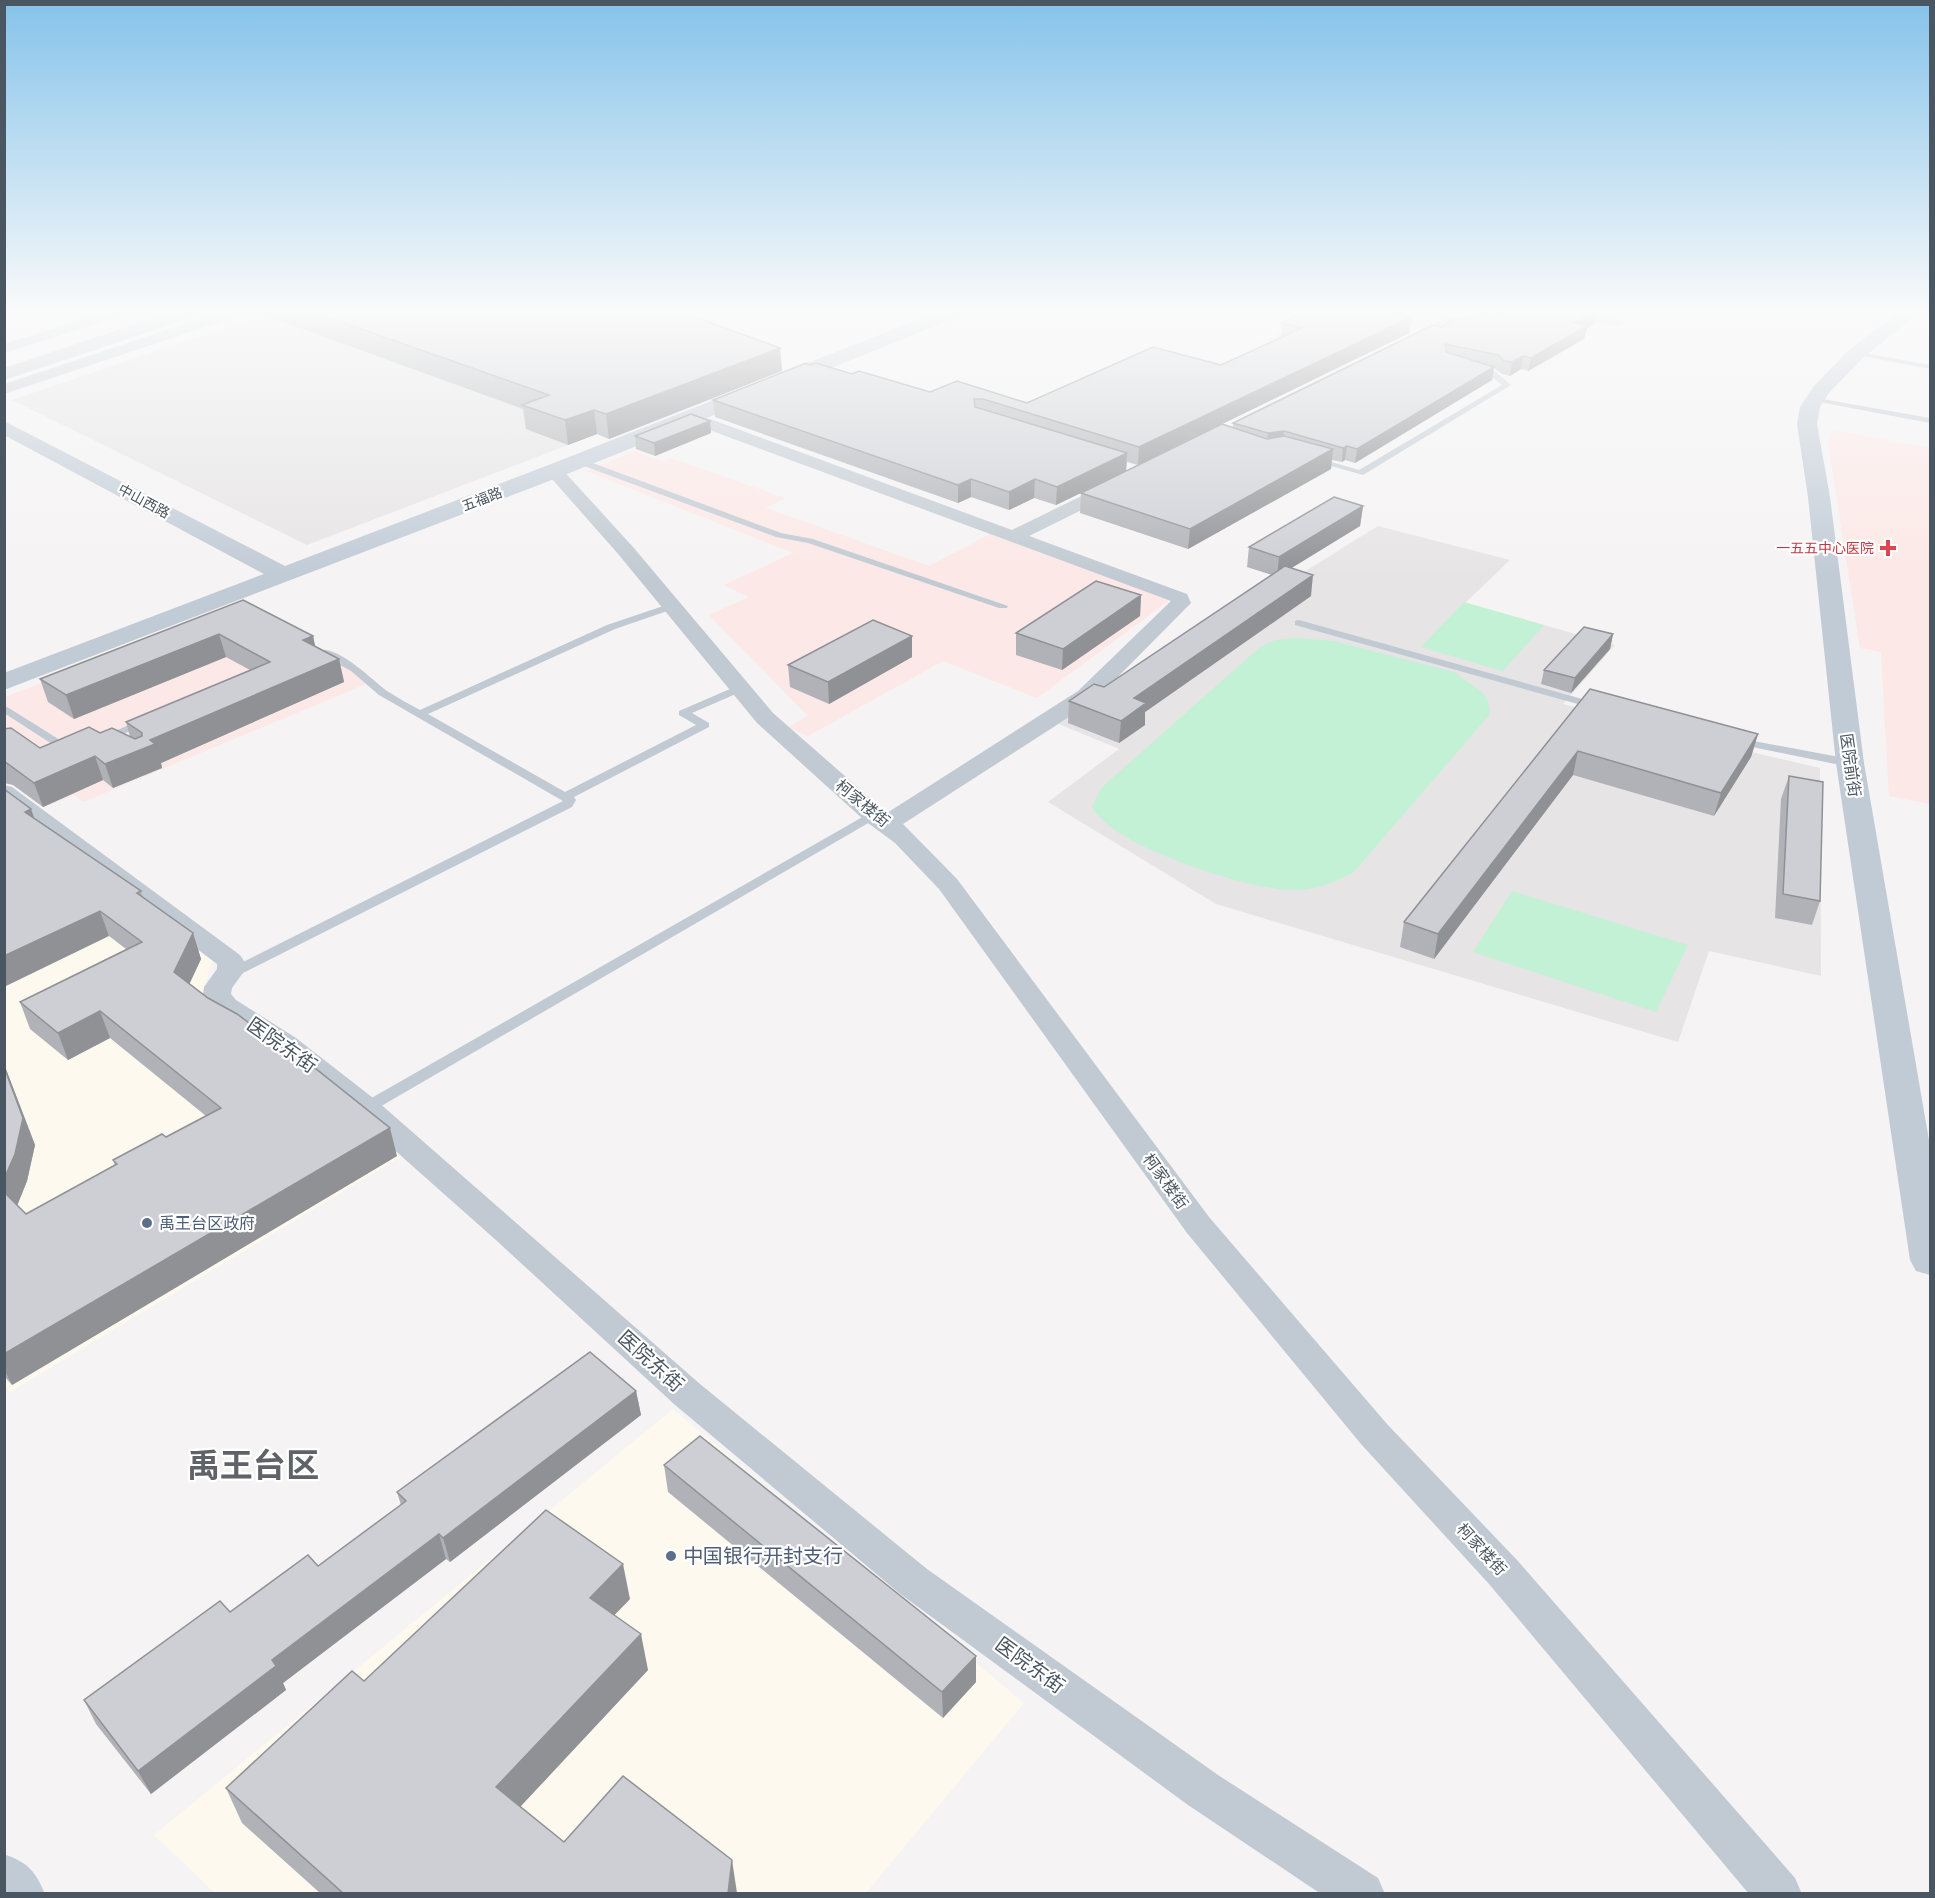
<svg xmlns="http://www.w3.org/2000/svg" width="1935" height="1898" font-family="'Archivo Narrow','Noto Sans SC',sans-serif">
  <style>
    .commercial { fill: #fdf9ef }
    .education { fill: #e6e4e5 }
    .medical { fill: #fce8e6 }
    .green { fill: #c3f1d5 }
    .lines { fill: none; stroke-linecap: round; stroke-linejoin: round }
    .lane { fill: #c1cad2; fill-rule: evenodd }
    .street { fill: #c1cad2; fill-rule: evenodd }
    .secondary { fill: #c1cbd6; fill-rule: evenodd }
    .wall { fill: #b0b2b7 }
    .shaded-wall { fill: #909195 }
    .building { fill: #cdcfd5; stroke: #909195; stroke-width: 1.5 }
    .health-dot { fill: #e0444e; stroke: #fff; stroke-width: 2 }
    .service-dot { fill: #5c6f8a; stroke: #fff; stroke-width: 2 }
    .labels { text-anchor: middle; stroke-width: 4.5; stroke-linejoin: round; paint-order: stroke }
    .far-street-label { font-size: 14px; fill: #4a5661; stroke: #fff }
    .far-health-label { font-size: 14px; fill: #be3a42; stroke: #fff; text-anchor: end }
    .street-label { font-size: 16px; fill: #4a5661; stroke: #fff }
    .service-label { font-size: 16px; fill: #4e5e75; stroke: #fff; text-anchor: start }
    .near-street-label { font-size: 20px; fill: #4a5661; stroke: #fff }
    .near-service-label { font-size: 20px; fill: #4e5e75; stroke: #fff; text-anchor: start }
    .near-town-label { font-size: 33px; font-weight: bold; fill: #5f6368; stroke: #fff }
  </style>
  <rect width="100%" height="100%" fill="#f5f3f3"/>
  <path class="commercial" d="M5,804L214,955L202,995L402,1156L10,1392L5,1385Z
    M673,1409L1024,1703L866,1893H215L154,1835Z"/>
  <path class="education" d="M1314,311H1457L1423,329L1368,316L1292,353L1260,344Z
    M263,315L552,419L568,445L307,545L12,400Z
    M1378,526L1510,560L1465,603L1615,645L1563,704L1678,735L1820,768L1821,976L1709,951L1678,1042L1216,904L1048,802L1119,749L1059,724Z"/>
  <path class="medical" d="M1833,430L1930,448V804L1889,796L1881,652L1860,648L1828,443Z
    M635,451L663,461L671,458L785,498L766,508L929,566L994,532L1171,599L1037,698L943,661L808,736L788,727L808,716L709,615L749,597L724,585L793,553L586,471Z
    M235,609L350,670L366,684L83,802L74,795L50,805L5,773V697Z"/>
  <path class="green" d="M1464,602L1544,625L1503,671L1421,647Z
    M1296,638L1334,641L1454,672L1483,693L1488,701L1490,714L1353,873C1335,882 1316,890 1296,890C1250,890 1166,860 1126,837C1113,830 1100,819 1092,807L1101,788L1259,648L1275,640Z
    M1512,891L1688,945L1656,1012L1473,952Z"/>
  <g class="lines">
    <path class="lane" d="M1854,351L1930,365V369L1857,355L1853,353Z
      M1475,367L1495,371L1511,385L1363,475L1310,460L1314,457L1359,470L1502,385L1489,375L1475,371Z
      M1811,397L1930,418V423L1814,401H1811Z
      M576,459H582L781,533L813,539L1008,606L1007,608H999L808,543L776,537L576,463Z
      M672,603L676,604V608L615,629L428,714L565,792L696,725L679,715V711L737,686H745V690L692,713L709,723V727L574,797L576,800L572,807L233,978H223L221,975L223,972L563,801L379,695L351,671L320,654V650C340,647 372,680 387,691C398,698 409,704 420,710L607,625Z
      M1299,620L1600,704L1602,706L1600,708H1592L1295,625V621Z
      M4,705L60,740L76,744L78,746L72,749L52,744L4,713Z
      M145,718L151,721L149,723L109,740L105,741L99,738Z
      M1737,738L1850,759L1856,763L1850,767L1733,743L1731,741Z
      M873,811L879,815L877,818L371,1112H361L358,1108L361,1104Z"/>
    <path class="street" d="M107,311H130L128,314L4,353V344Z
      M224,311H246L244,314L4,394V384Z
      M1497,311H1584L1623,320L1625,323L1618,327L1563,315L1521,317L1452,325L1411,345L1406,347L1398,342L1444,318Z
      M691,412L1012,530L1108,483H1120L1123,487L1120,491L1029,536L1187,594L1191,603L1094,701L903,824L957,879L1209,1217L1387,1424L1517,1560L1795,1878L1802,1894H1749L1489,1584L1361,1444L1187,1233L939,889L895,843L864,820L757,723L619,555L545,471L548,467H560L633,547L773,713L887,813L1078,691L1171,601L685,421L683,417L685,413Z
      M4,785L12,787L240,955L244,961L245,970L232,988L231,994L236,1000L296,1038L377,1101L700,1384L927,1569L1218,1775L1378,1878L1385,1894H1321L1188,1805L899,1593L674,1404L497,1241L355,1115L276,1052L216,1012L203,995L204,987L217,969V964L4,804Z"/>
    <path class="secondary" d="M175,311H203L200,315L4,380V368Z
      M940,311H966L963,315L562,476L4,690V673L264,574L4,435V421L285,566L546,466Z
      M1900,311H1921L1864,357L1829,393L1820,407L1817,424L1830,497L1864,763L1930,1146V1275L1916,1271L1910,1260L1836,763L1808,497L1797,424L1800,407L1814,386L1850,349Z
      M4,1854C28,1863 35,1870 45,1894H4Z"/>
  </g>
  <path class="wall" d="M257,311H678L780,348L782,371L609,439L597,434L568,445L526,429L523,409L258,313Z
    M1497,316L1594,324L1587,328L1584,339L1528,371L1521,369L1510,376L1502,374L1494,368L1492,380L1355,463L1345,460L1342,462L1332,460L1331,469L1188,549L1080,513L1081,493L1233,428V423L1441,327L1466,320Z
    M1282,323L1409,333L1138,465L1127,462L1126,471L1056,505L1034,498L1009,510L971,497L958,503L715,417L713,400L810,365L852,374L930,392L1027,403L1221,365L1281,338Z
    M710,421L711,433L655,456L636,449L635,436Z
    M1363,506L1360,526L1291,568L1311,596L1145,712V725L1119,743L1068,723L1069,701L1104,687L1272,575L1247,567L1249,547Z
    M1141,595L1140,616L1062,670L1016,655V633Z
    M243,600L313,636L315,647L339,659L344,682L161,763L162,768L113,788L103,780L43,807L13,785L4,783V729L40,748L100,733L130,737L126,722L250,670L226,657L74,719L48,702L40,679Z
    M1613,634L1610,649L1571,693L1541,684L1544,670Z
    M912,636V657L829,704L790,687L788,665Z
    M1590,689L1758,734L1751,757L1714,816L1573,775L1434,959L1400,947L1404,922Z
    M1789,776L1820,901L1812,925L1775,918L1781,799Z
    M34,818L141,891L143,898L193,933L201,959L189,984L397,1156L12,1385L4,1376V1064L35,1145L27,1181L17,1205L26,1214L115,1165L113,1160L166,1137L206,1116L110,1038L68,1060L30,1029L20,1002L126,949L109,936Z
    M636,1391L641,1415L450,1562L446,1559L283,1683L286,1690L151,1794L96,1724L84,1700L230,1612L318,1566L401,1505L397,1492Z
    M664,1465L976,1656V1682L943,1718L668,1492Z
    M630,1599L614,1615L648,1670L520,1807L564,1842L737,1893H320L242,1823L226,1788Z"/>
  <path class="shaded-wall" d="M1597,311L1594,324L1587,328L1584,339L1528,371L1531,358L1574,323Z
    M1412,317L1409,333L1138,465L1139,447Z
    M780,348L782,371L609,439L606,414Z
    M1523,356L1521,369L1510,376L1512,362Z
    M1494,367L1492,380L1355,463L1357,449Z
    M594,410L597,434L568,445L565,420Z
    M710,421L711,433L655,456L654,443Z
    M1284,431L1283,445L1266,448L1268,433Z
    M1347,446L1345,460L1342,462L1343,448Z
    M1333,449L1331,469L1188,549L1190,529Z
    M1127,453L1126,471L1056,505L1057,487Z
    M971,479V497L958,503V485Z
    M1035,479L1034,498L1009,510V492Z
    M1363,506L1360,526L1277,577L1279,557Z
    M1313,575L1311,596L1145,712V725L1119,743L1121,721L1134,698Z
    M1141,595L1140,616L1062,670L1063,649Z
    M219,634L226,657L74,719L66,695Z
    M1613,634L1610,649L1571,693L1575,678Z
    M313,636L318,659L303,640Z
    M912,636V657L829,704L828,682Z
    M339,659L344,682L161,763L162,768L113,788L105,764L150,740Z
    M1758,734L1751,757L1714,816L1721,793Z
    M1578,751L1573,775L1434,959L1438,934Z
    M95,756L103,780L43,807L34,783Z
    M31,809L40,834L25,812Z
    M100,911L109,936L4,987V956Z
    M193,933L201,959L183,998L174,972Z
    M100,1011L110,1038L68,1060L58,1033Z
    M4,1064L35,1145L27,1181L13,1216L4,1197Z
    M390,1128L397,1156L12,1385L4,1369V1354Z
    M636,1391L641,1415L450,1562L443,1538Z
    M439,1534L446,1559L283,1683L286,1690L151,1794L138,1771L272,1660Z
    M623,1564L630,1599L597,1633L590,1598Z
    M641,1634L648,1670L506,1822L496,1787Z
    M976,1656V1682L943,1718L942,1692Z
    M732,1860L737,1893H728Z"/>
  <path class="building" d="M310,311H678L780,348L606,414L594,410L565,420L522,405L549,395Z
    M1305,311H1389L1412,317L1139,447L983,399H974L975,407L1127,453L1057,487L1035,479L1009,492L971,479L958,485L713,400L806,363L810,365L816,363L852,374L859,371L930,392L957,381L1027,403L1153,347L1221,365L1302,328L1282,323Z
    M1506,311H1596L1574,323L1587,326L1531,358L1523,356L1512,362L1504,361L1498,355L1445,344L1446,352L1494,367L1357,449L1347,446L1343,448L1284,431L1268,433L1233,423L1433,325L1441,327L1458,318L1466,320L1481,313L1497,316Z
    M691,414L710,421L654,443L635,436Z
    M1222,424L1267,439L1284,436L1333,449L1190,529L1081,493Z
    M1334,497L1363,506L1279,557L1249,547Z
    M1285,566L1313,575L1134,698L1146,703L1121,721L1069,701L1094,684L1104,687Z
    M1096,581L1141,595L1063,649L1016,633Z
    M243,600L313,636L303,640L339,659L150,740L155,744L105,764L95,756L34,783L4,761V729L11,728L40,748L89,727L100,733L112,728L135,739L142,736V733L126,722L270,662L219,634L66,695L40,679Z
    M873,620L912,636L828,682L788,665Z
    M1584,627L1613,634L1575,678L1544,670Z
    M1590,689L1758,734L1721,793L1578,751L1438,934L1404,922Z
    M1789,776L1823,782L1820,901L1783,894Z
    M4,789L31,809L25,812L141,891L137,893L193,933L174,972L208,998L237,1014L287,1051L291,1049L390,1128L4,1354V1192L26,1214L117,1164L113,1160L162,1134L166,1137L221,1108L100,1011L58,1033L20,1002L142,942L100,911L4,956Z
    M4,1067L23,1118L15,1154L4,1179Z
    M590,1352L636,1391L443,1538L439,1534L272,1660L276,1666L138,1771L84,1700L220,1601L230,1612L308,1555L318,1566L406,1501L397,1492Z
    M700,1436L976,1656L942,1692L664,1465Z
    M546,1510L623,1564L590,1598L641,1634L496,1787L564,1842L623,1776L732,1860L728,1893H343L226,1788L352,1671L364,1681Z"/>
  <linearGradient id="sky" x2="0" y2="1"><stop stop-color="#85c3ea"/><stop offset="0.54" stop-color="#fafafa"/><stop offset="1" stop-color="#fafafa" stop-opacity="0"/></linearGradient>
  <rect width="1935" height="577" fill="url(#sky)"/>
  <path class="health-dot" d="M1885 539h6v6h6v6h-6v6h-6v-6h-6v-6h6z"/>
  <g class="service-dot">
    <circle cx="147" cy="1223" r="6"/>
    <circle cx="671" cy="1556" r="6"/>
  </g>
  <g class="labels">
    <g class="far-street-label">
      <text transform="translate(482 499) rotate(-21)" y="5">五福路</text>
      <text transform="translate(144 501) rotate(28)" y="5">中山西路</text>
    </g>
    <g class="far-health-label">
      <text x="1874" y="553">一五五中心医院</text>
    </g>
    <g class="street-label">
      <text transform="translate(1851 765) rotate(82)" y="6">医院前街</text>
      <text transform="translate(863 803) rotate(39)" y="6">柯家楼街</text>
      <text transform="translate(1166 1181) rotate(54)" y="6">柯家楼街</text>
      <text transform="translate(1482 1549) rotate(47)" y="6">柯家楼街</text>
    </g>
    <g class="service-label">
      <text x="159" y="1229">禹王台区政府</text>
    </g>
    <g class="near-street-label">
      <text transform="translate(282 1045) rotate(35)" y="7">医院东街</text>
      <text transform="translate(651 1361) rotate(42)" y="7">医院东街</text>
      <text transform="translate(1030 1665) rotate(36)" y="7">医院东街</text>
    </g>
    <g class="near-service-label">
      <text x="683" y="1563">中国银行开封支行</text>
    </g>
    <g class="near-town-label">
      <text x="253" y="1477">禹王台区</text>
    </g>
  </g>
  <rect width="1935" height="1898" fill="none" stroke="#4a5661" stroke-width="12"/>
</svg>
